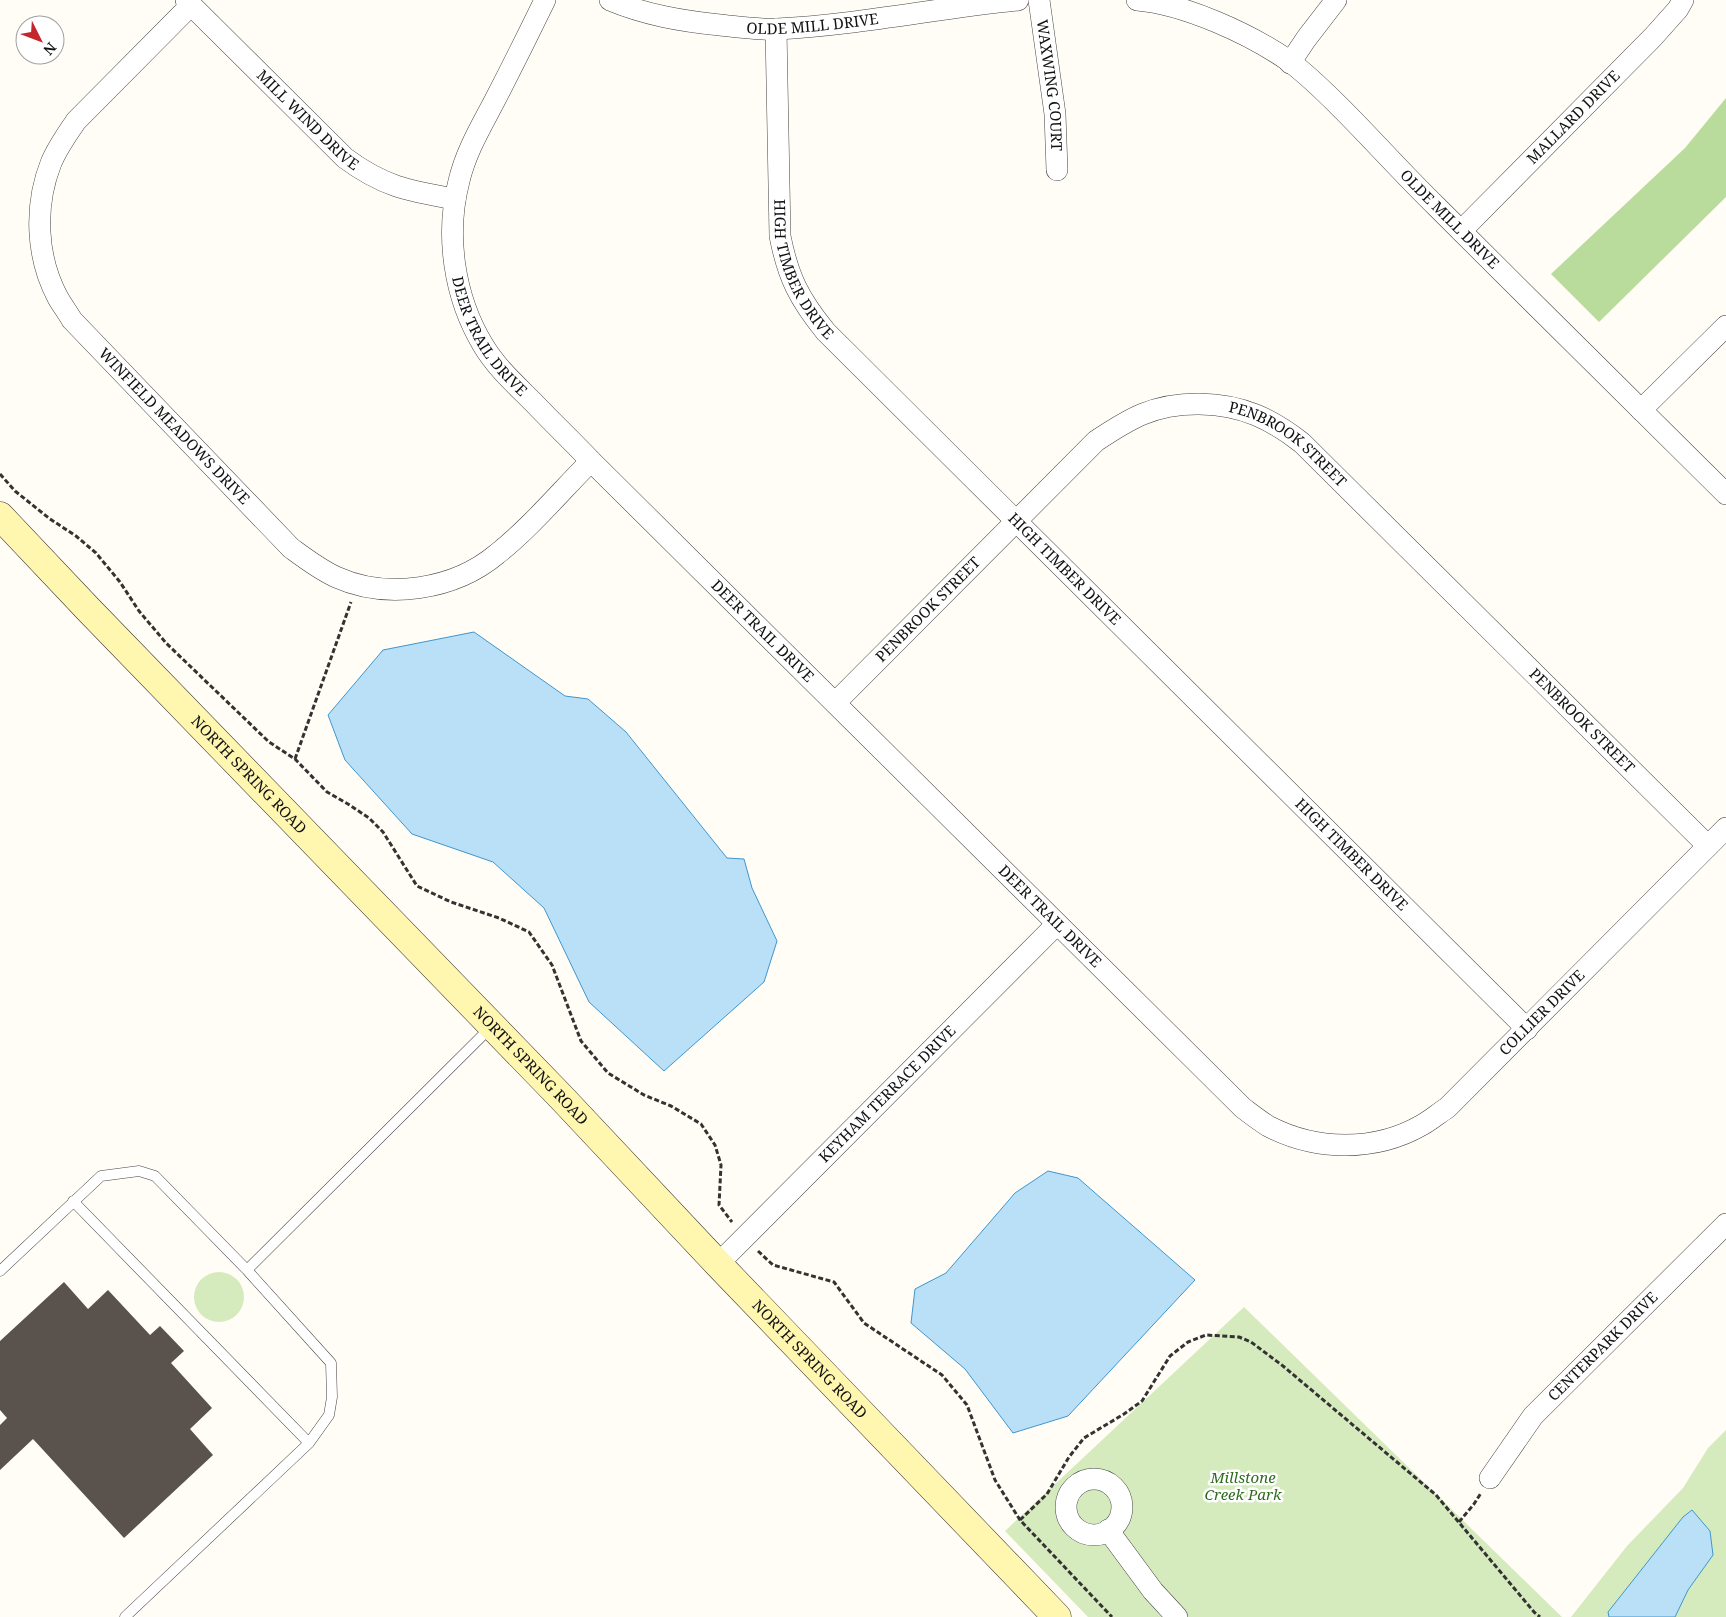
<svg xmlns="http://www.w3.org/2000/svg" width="1726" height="1617" font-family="'Noto Serif',serif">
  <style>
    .green { fill: #d5ebbd }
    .forest { fill: #b9dc9c }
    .water { fill: #b9e0f7; stroke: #3f96cf }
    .building { fill: #5a524d }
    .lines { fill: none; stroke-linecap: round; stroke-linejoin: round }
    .service-casing { stroke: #444; stroke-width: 11 }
    .minor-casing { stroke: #444; stroke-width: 22 }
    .secondary-casing { stroke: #333; stroke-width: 29 }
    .path { stroke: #333; stroke-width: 3; stroke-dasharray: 5 2.5; stroke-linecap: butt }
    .service { stroke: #fff; stroke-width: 10 }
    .minor { stroke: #fff; stroke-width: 21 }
    .secondary { stroke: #fff6b0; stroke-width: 28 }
    .labels { text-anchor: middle; stroke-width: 5; stroke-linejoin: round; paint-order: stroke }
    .street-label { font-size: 15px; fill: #111; stroke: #fff }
    .park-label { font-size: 15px; font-style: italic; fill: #2f6b1f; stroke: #fff }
  </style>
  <rect width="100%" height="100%" fill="#fffdf5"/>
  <path class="green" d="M194 1297a25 25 0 1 1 50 0a25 25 0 1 1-50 0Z
    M1244,1307L1562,1617H1088L1005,1531Z
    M1726,1430V1617H1571L1627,1546L1683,1488L1708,1448Z"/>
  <path class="forest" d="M1726,98V197L1599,322L1551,274L1685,148Z"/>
  <path class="water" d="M474,632L565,696L588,699L626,732L727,858L744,859L752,888L777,941L764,982L664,1071L589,1002L544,908L493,862L412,834L345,760L328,715L383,650Z
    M1048,1171L1078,1178L1195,1280L1068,1416L1013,1433L965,1369L911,1323L915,1289L946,1273L1015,1193Z
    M1692,1510L1710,1531L1713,1555L1688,1590L1675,1617H1609L1608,1612L1683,1517Z"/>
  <path class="building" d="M64,1282L88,1309L108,1290L150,1335L160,1326L184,1351L171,1363L212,1408L190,1429L213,1455L124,1538L33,1439L0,1470V1425L7,1418L0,1410V1341Z"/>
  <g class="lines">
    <g class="service-casing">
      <path id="service" d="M73,1201L309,1443
        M247,1270L491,1027
        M0,1271L101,1176L139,1171L155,1176L247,1270L331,1363L332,1397L329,1415L309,1443L125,1617"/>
    </g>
    <g class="minor-casing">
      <g id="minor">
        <path id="s1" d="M186,0L345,158C384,187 409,191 455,199"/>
        <path id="s2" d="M545,0C529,33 513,65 496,98C482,125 466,151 459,181C445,235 454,297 483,345C496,367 515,384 533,402C552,422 572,441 591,461L1243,1108C1251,1114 1260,1121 1268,1126C1316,1151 1375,1152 1422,1125C1431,1120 1439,1113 1447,1108L1726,828"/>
        <path id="s3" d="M610,0C646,15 681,21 720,25C739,27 758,30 777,29C858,25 937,8 1018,0"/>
        <path id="s4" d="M1039,0L1055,114L1057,170"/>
        <path id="s5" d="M1137,0C1185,4 1250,34 1289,61C1308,75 1325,92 1341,108C1374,141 1404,175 1437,207C1533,303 1630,399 1726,494"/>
        <path id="s6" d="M191,5L76,121C67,134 57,148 51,163C34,206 36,257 58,298C62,305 68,313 72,320L291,548C306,559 319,569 336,577C387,600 454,590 497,554C531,527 560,492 591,461"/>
        <path id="s7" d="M776,29L780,236C788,277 799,299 826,332L1527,1029"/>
        <path d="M1290,63L1306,39L1336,0"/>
        <path id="s8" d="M1461,231L1653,37L1678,9L1683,0"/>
        <path d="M1641,410L1726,326"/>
        <path id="s9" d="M835,703L1096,441C1111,431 1126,421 1143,414C1177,400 1222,401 1256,415C1273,422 1288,432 1302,443L1708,846"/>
        <path id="s10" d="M718,1264L1057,924"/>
        <path id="s11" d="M1490,1478L1533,1416L1726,1224"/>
        <circle cx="1094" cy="1507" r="28"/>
        <path d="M1108,1530L1153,1591L1177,1617"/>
      </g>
    </g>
    <g class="secondary-casing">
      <g id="secondary">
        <path id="s12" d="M0,516L88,609L562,1098L718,1264L1057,1617"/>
      </g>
    </g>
    <path class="path" d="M0,474L15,491L50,519L76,536L96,553L120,582L139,611L166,643L269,742L295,759L327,792L348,804L369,818L383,832L417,886L451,902L499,918L529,932L552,965L581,1041L608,1073L644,1095L671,1106L701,1124L715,1145L721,1165L719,1205L732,1222
      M295,759L351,602
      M758,1251L773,1265L834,1282L864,1323L942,1375L967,1405L995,1480L1020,1520L1112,1617
      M1020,1520L1047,1494L1069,1457L1084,1438L1124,1414L1142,1401L1170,1356L1188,1342L1206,1335L1239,1337L1251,1342L1283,1366L1436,1495L1534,1612L1540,1617
      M1459,1522L1474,1504L1481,1493"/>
    <use href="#service" class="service"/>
    <use href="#minor" class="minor"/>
    <use href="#secondary" class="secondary"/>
  </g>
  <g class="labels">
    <g class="street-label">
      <text dy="5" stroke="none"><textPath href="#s3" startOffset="206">OLDE MILL DRIVE</textPath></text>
      <text dy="5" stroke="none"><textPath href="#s4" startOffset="86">WAXWING COURT</textPath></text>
      <text dy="5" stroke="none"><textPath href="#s8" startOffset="160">MALLARD DRIVE</textPath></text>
      <text dy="5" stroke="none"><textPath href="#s1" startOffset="171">MILL WIND DRIVE</textPath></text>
      <text dy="5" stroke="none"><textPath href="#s5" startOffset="391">OLDE MILL DRIVE</textPath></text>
      <text dy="5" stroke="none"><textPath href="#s7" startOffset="246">HIGH TIMBER DRIVE</textPath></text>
      <text dy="5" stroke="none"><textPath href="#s2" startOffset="366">DEER TRAIL DRIVE</textPath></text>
      <text dy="5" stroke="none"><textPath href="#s6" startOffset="525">WINFIELD MEADOWS DRIVE</textPath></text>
      <text dy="5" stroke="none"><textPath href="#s9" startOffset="582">PENBROOK STREET</textPath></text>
      <text dy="5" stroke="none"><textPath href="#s7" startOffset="651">HIGH TIMBER DRIVE</textPath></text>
      <text dy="5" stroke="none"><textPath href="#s9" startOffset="132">PENBROOK STREET</textPath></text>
      <text dy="5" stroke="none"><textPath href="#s2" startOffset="771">DEER TRAIL DRIVE</textPath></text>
      <text dy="5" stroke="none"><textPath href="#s9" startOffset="988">PENBROOK STREET</textPath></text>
      <text dy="5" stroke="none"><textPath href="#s12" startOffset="359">NORTH SPRING ROAD</textPath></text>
      <text dy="5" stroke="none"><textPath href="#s7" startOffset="1056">HIGH TIMBER DRIVE</textPath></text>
      <text dy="5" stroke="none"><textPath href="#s2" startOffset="1176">DEER TRAIL DRIVE</textPath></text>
      <text dy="5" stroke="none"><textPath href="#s2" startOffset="1804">COLLIER DRIVE</textPath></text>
      <text dy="5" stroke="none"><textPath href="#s12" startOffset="764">NORTH SPRING ROAD</textPath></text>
      <text dy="5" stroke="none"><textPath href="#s10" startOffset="240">KEYHAM TERRACE DRIVE</textPath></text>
      <text dy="5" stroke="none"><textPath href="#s11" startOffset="174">CENTERPARK DRIVE</textPath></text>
      <text dy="5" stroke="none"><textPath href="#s12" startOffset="1169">NORTH SPRING ROAD</textPath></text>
    </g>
    <g class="park-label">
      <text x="1243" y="1483">Millstone<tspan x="1243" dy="17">Creek Park</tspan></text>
    </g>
  </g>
  <g transform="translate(40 40) rotate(132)"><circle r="24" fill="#ffffff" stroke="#a0a0a0"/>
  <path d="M0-4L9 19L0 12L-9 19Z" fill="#c4262e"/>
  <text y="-8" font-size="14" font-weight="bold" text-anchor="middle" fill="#111111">N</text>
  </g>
</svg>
